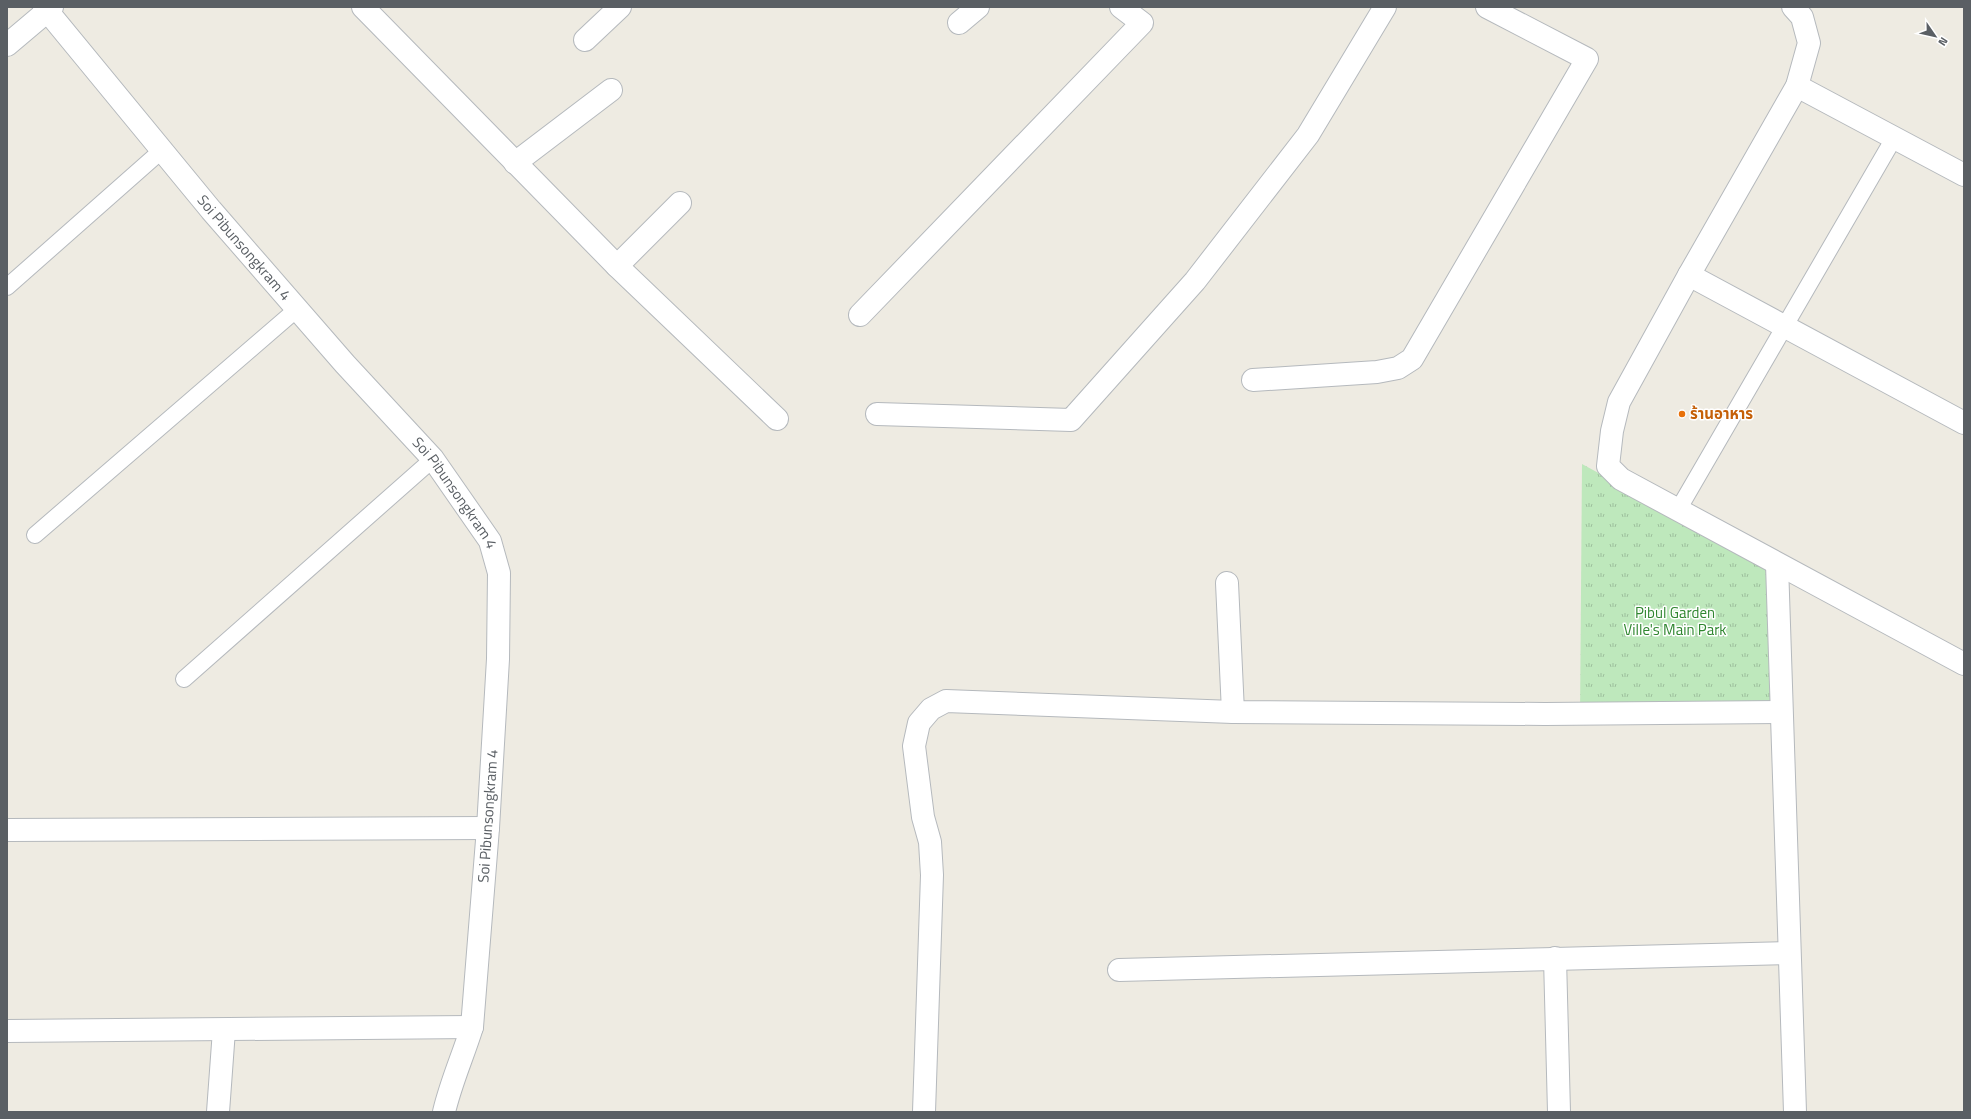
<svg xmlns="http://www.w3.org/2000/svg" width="1971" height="1119" font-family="'Titillium Web','Noto Sans Thai',sans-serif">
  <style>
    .park { fill: url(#park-tufts) }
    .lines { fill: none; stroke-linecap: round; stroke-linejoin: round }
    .lane-casing { stroke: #b5b9bd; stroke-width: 18 }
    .street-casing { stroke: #b5b9bd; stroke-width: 24 }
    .lane { stroke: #fff; stroke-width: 16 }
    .street { stroke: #fff; stroke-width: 22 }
    .food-dot { fill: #e8710a; stroke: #fff; stroke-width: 1.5 }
    .labels { text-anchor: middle; stroke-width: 3; stroke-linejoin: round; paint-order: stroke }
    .street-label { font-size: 15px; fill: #5a5f64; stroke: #fff }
    .food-label { font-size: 15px; font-weight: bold; fill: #c56008; stroke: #fff; text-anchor: start }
    .park-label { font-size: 15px; fill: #2f862f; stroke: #fff }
  </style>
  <defs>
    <pattern id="park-tufts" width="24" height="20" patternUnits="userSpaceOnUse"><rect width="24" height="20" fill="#bee8bc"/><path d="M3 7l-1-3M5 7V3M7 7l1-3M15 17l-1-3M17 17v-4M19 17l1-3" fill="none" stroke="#9dbf9c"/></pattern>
  </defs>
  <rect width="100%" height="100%" fill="#eeebe2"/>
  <path class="park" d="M1582,464L1770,566L1772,712L1580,719Z"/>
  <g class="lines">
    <g class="lane-casing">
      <path id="lane" d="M7,287L161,151
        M1678,510L1894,138
        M35,535L297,309
        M184,679L433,459"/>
    </g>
    <g class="street-casing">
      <g id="street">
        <path id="s1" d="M44,7L211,210L345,364L433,459L490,541L499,573L498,659L488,828L472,1027C463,1056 451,1082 444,1112"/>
        <path d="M363,7L617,266L777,419"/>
        <path d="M1793,7L1802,17L1809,43L1797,86L1689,275L1619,402L1612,431L1608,466L1621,479L1964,664"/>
        <path d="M959,23L978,7"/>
        <path d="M585,40L620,7"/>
        <path d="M7,45L52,7"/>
        <path d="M1797,86L1964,175"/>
        <path d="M515,163L611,90"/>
        <path d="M617,266L680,203"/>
        <path d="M1689,275L1964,423"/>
        <path d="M860,315L1142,23L1121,7"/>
        <path d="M1253,380L1377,372L1398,368L1412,359L1587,59L1487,7"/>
        <path d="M877,414L1071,420L1195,281L1308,135L1385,7"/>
        <path d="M1777,564L1795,1112"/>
        <path d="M1227,583L1233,712"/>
        <path d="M7,830L488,828"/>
        <path d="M1555,958L1559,1112"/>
        <path d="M1119,970L1789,953"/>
        <path d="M7,1031L472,1027"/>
        <path d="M218,1112L224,1030"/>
        <path d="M924,1112L932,875L930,842L923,817L914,746L919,723L931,709L946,701L1233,712L1545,714L1781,712"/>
      </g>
    </g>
    <use href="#lane" class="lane"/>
    <use href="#street" class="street"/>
  </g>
  <circle class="food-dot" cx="1682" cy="414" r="4"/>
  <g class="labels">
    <g class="street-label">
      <text dy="5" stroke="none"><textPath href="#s1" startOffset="313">Soi Pibunsongkram 4</textPath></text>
      <text dy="5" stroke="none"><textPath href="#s1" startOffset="637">Soi Pibunsongkram 4</textPath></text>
      <text transform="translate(488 816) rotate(-86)" y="5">Soi Pibunsongkram 4</text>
    </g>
    <g class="food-label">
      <text x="1690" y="419">ร้านอาหาร</text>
    </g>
    <g class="park-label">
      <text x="1675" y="618">Pibul Garden<tspan x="1675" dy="17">Ville's Main Park</tspan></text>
    </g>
  </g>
  <rect width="1971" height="1119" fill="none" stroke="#5a5f64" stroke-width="16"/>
  <g transform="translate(1935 36) rotate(124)" stroke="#ffffff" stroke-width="3" paint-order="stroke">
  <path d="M0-3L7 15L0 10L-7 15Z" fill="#5a5f64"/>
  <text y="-6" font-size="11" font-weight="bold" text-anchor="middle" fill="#5a5f64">N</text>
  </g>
</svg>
